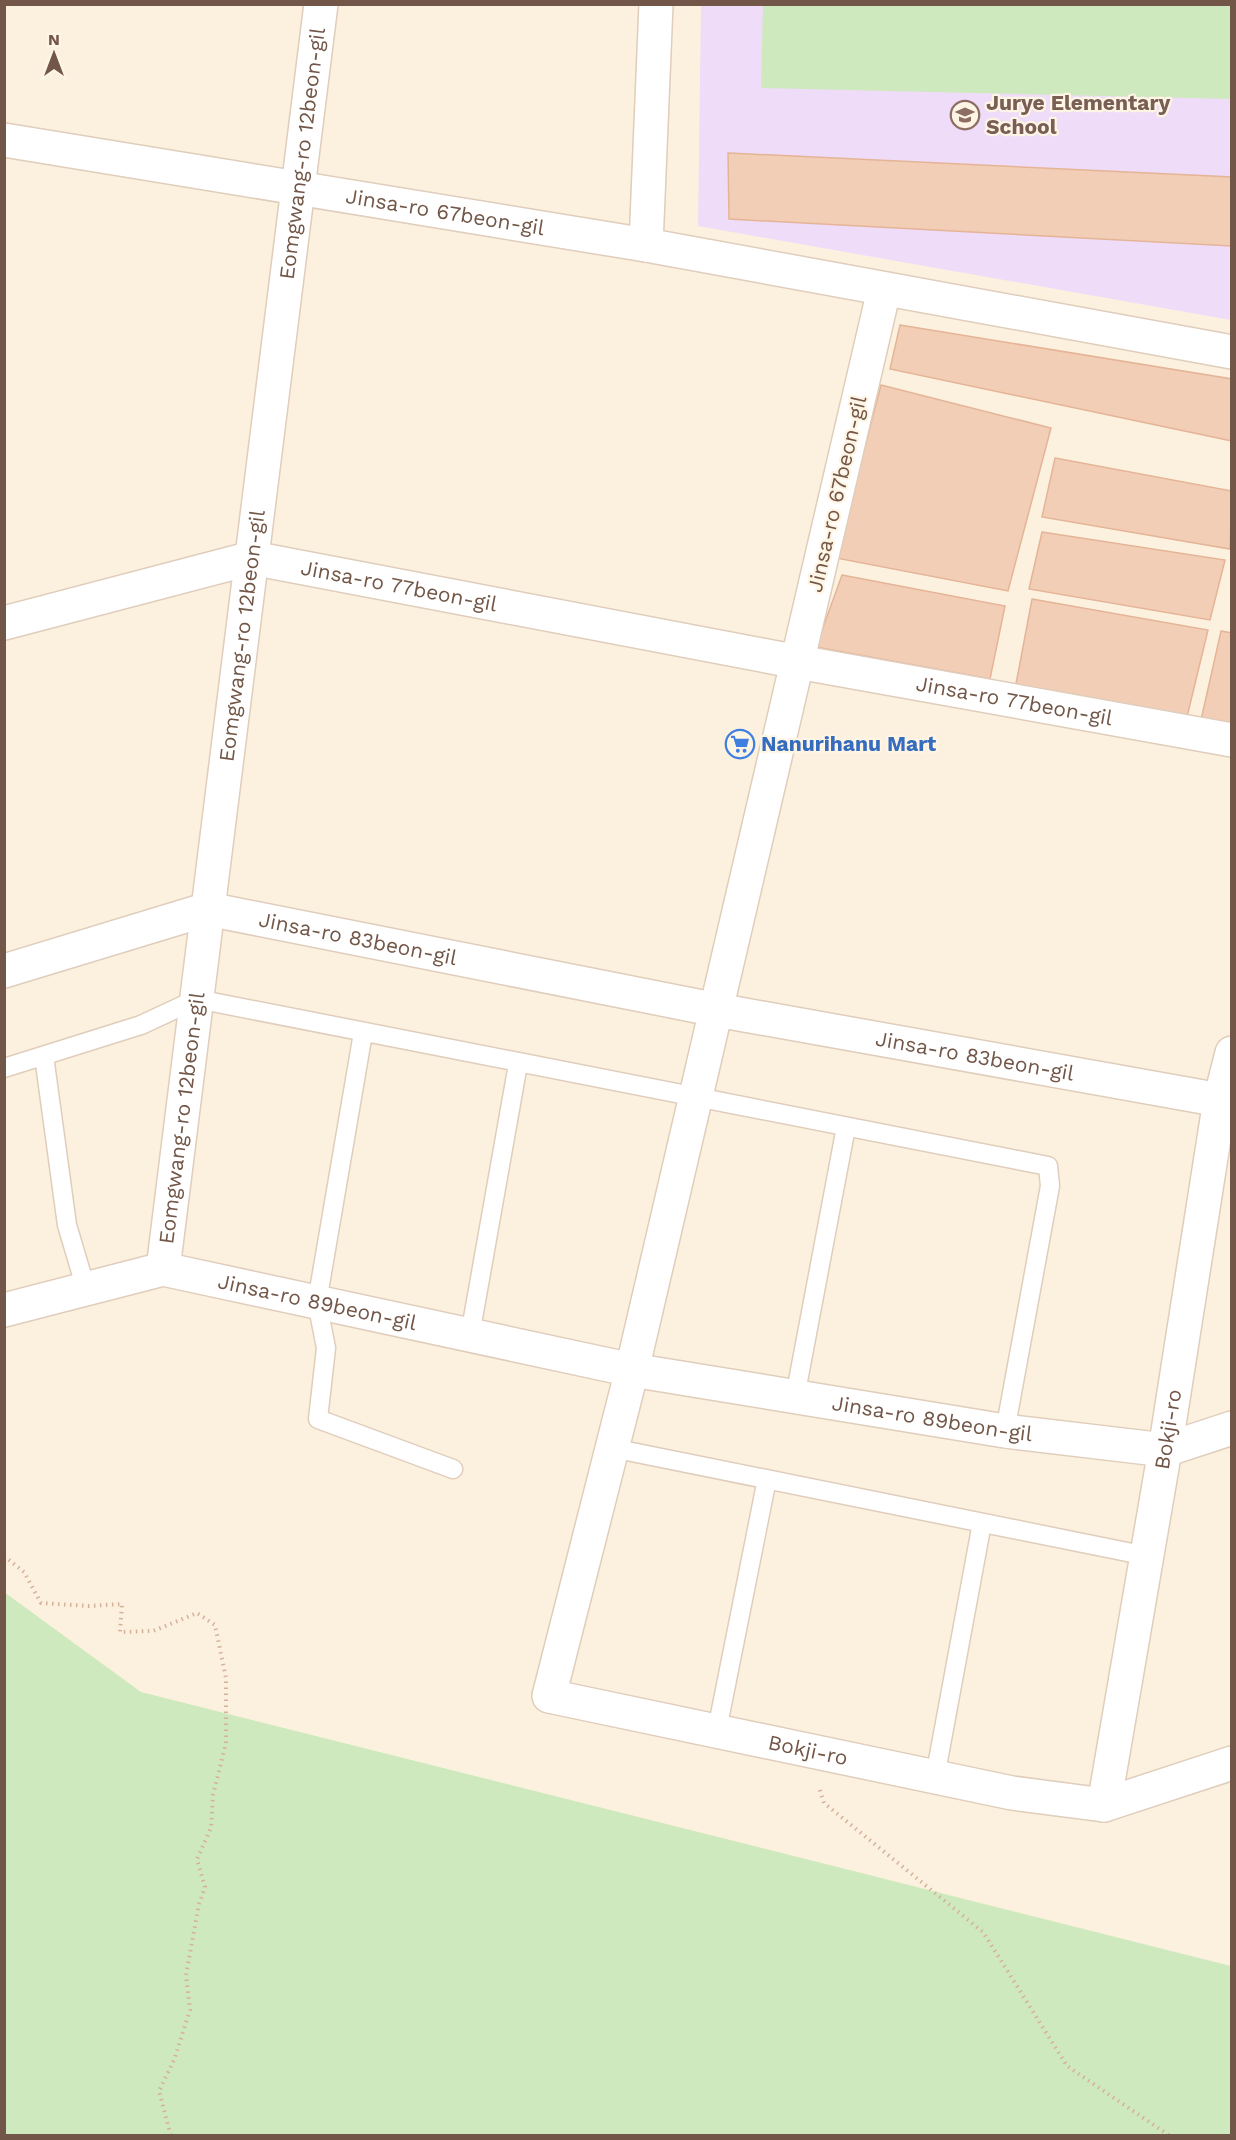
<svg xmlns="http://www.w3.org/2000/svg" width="1236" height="2140" font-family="'Work Sans',sans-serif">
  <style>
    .education { fill: #eedcf8 }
    .green { fill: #cfe9be }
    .building { fill: #f2ceb6; stroke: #e5b496; stroke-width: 1.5 }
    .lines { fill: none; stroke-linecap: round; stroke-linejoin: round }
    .service-casing { stroke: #e0cdbb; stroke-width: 21 }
    .minor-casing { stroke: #e0cdbb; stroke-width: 36 }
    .path { stroke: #d6b19a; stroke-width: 4; stroke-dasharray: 1.5 4.5; stroke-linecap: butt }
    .service { stroke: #fff; stroke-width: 18 }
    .minor { stroke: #fff; stroke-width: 33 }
    .labels { text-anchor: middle; stroke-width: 4.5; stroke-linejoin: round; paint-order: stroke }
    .education-label { font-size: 21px; font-weight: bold; fill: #785e54; stroke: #fff5e5; text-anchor: start }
    .street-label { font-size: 21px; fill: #725647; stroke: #fff5e5 }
    .shop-label { font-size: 21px; font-weight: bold; fill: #366cbe; stroke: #fff5e5; text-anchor: start }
  </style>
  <rect width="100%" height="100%" fill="#fcf1df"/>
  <path class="education" d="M701,5H1231V320L698,226Z"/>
  <path class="green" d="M763,5H1231V99L761,88Z
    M4,1592L141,1692L1231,1966V2135H5Z"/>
  <path class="building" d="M728,153L1232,177V246L729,219Z
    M900,325L1232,379V441L890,369Z
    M881,385L1051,428L1008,591L836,558Z
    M1055,458L1232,491L1230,549L1042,517Z
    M1042,532L1225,560L1210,620L1029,589Z
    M842,575L1005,606L990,679L816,647Z
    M1032,599L1208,630L1187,717L1016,684Z
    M1221,631L1232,633V726L1201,720Z"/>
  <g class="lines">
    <g class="service-casing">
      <path id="service" d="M363,1033L317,1302L326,1348L318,1419L453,1469
        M44,1056L67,1225L86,1289
        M4,1068L141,1025L197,999L1048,1166L1050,1186L1005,1431
        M470,1335L518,1064
        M795,1397L846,1127
        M612,1448L1147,1556
        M717,1730L767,1479
        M935,1777L982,1523"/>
    </g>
    <g class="minor-casing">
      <g id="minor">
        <path id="s1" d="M4,140L646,245L1232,352"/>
        <path d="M646,245L656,4"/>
        <path id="s2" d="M884,290L632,1370L549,1696L1012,1793L1104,1805L1232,1763"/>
        <path id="s3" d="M4,623L252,558L798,662L1232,740"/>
        <path id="s4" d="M4,971L208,909L717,1010L1220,1100L1232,1097"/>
        <path id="s5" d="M163,1269L321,4"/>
        <path id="s6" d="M4,1310L163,1269L632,1370L1005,1431L1165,1450L1232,1428"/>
        <path id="s7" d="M1104,1805L1165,1450L1220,1100L1232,1053"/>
      </g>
    </g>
    <path class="path" d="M4,1556L24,1572L41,1603L88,1606L122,1604L120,1632L153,1631L197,1613L215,1625L226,1678V1743L213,1795L211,1828L197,1859L205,1887L199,1904L186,1975L190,2010L174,2060L159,2091L171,2136
      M820,1790L824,1803L983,1932L1067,2066L1170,2136"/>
    <use href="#service" class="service"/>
    <use href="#minor" class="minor"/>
  </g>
  <defs>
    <g id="school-ring" transform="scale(1.5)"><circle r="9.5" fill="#fff5e5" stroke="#8d6e63" stroke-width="1.5"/><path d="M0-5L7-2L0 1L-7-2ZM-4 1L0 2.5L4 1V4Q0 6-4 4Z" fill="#8d6e63"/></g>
    <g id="supermarket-ring" transform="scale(1.5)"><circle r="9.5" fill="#fff5e5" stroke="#3f7fe0" stroke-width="1.5"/><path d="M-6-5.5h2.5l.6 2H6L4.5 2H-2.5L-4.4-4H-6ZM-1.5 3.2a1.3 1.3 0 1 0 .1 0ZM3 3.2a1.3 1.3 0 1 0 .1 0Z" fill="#3f7fe0"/></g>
  </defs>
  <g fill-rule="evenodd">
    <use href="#school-ring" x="965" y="115"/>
    <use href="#supermarket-ring" x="740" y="744"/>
  </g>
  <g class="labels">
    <g class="education-label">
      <text x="986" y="110">Jurye Elementary<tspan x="986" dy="24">School</tspan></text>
    </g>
    <g class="street-label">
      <text dy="7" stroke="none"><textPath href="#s5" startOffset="1124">Eomgwang-ro 12beon-gil</textPath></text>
      <text dy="7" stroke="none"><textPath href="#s1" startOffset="447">Jinsa-ro 67beon-gil</textPath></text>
      <text transform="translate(837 494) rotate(-77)" y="7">Jinsa-ro 67beon-gil</text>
      <text dy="7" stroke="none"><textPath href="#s3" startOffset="406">Jinsa-ro 77beon-gil</textPath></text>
      <text dy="7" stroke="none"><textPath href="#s5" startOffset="638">Eomgwang-ro 12beon-gil</textPath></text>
      <text dy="7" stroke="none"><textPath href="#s3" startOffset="1032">Jinsa-ro 77beon-gil</textPath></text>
      <text dy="7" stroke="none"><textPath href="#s4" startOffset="366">Jinsa-ro 83beon-gil</textPath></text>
      <text dy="7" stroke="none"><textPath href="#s4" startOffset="994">Jinsa-ro 83beon-gil</textPath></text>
      <text dy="7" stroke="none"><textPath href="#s5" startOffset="152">Eomgwang-ro 12beon-gil</textPath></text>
      <text dy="7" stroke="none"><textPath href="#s6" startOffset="322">Jinsa-ro 89beon-gil</textPath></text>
      <text dy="7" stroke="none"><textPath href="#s6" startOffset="948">Jinsa-ro 89beon-gil</textPath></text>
      <text dy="7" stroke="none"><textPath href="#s7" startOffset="381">Bokji-ro</textPath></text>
      <text dy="7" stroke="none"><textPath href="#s2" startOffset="1710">Bokji-ro</textPath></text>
    </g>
    <g class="shop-label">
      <text x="761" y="751">Nanurihanu Mart</text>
    </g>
  </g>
  <rect width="1236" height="2140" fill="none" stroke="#725647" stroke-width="12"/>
  <g transform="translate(54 54)" stroke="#fff5e5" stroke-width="4.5" paint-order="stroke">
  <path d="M0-4.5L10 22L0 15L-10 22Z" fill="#725647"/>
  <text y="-9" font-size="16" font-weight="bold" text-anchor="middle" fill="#725647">N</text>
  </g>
</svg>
